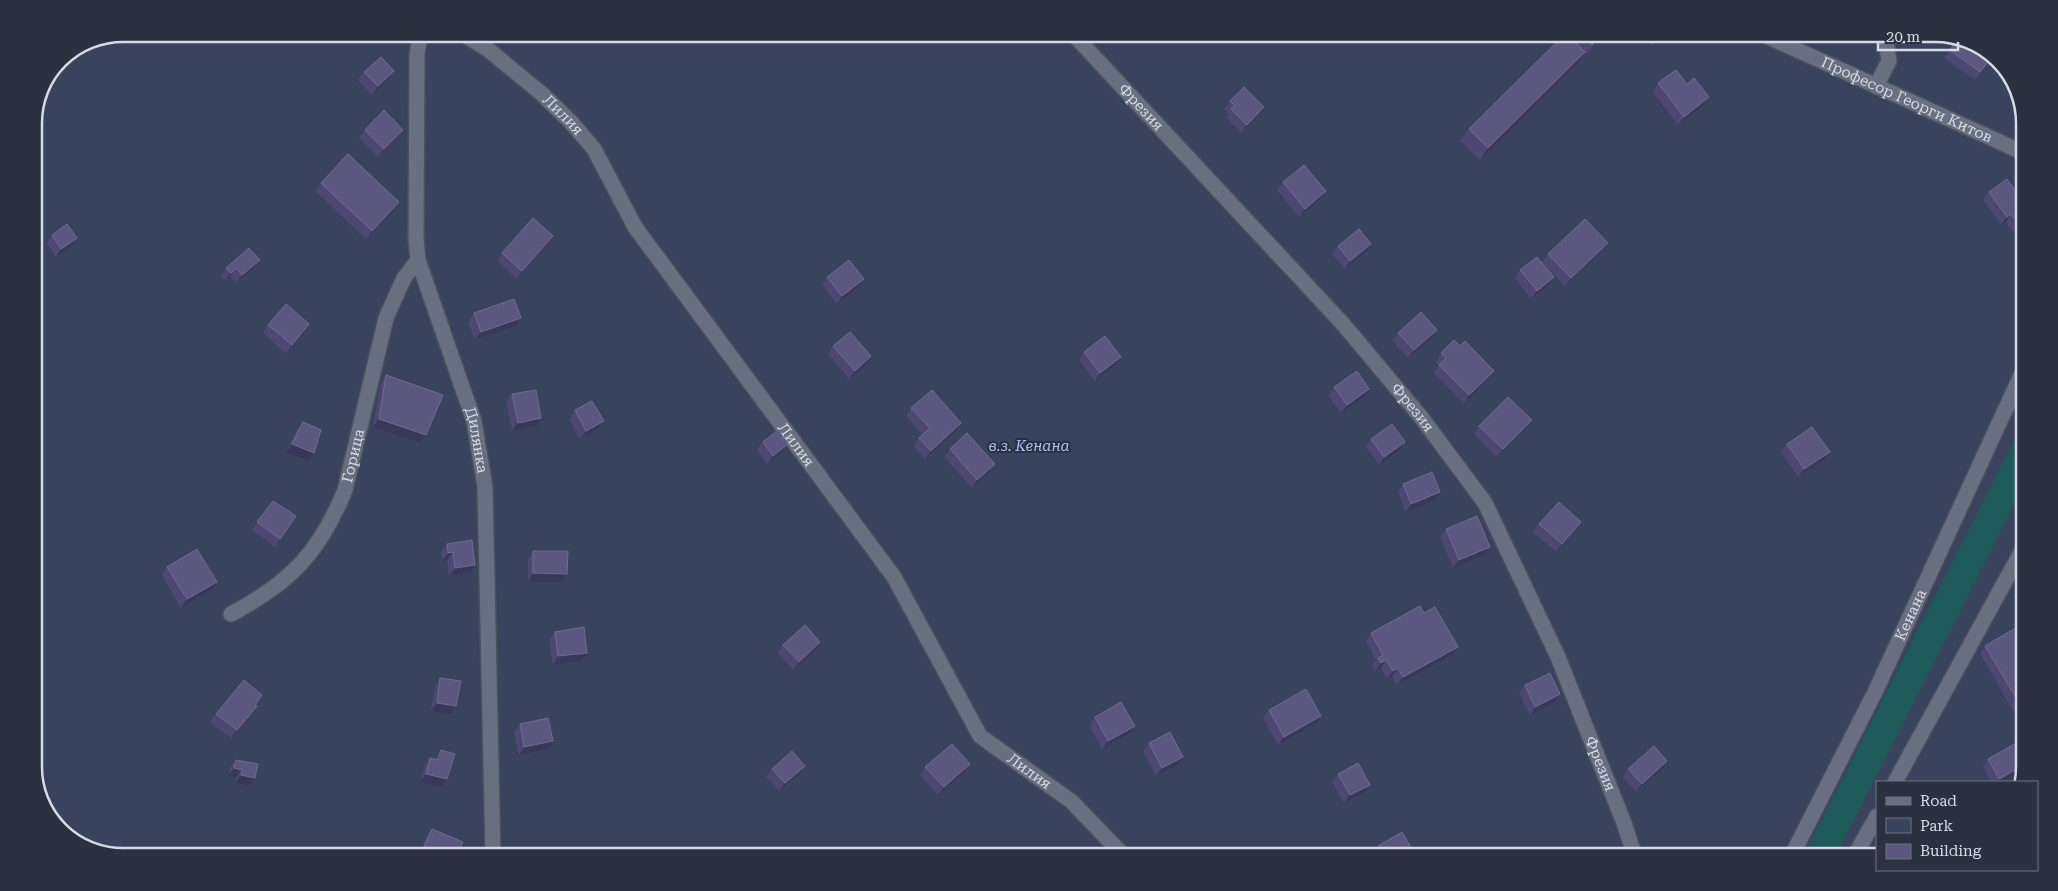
<svg xmlns="http://www.w3.org/2000/svg" width="2058" height="891" font-family="'Roboto Serif',serif">
  <style>
    .green { fill: #39435e }
    .lines { fill: none; stroke-linecap: round; stroke-linejoin: round }
    .canal { stroke: #1f5a5a; stroke-width: 29 }
    .minor-casing { stroke: #4a4f5c; stroke-width: 18 }
    .minor { stroke: #686f80; stroke-width: 15 }
    .wall { fill: #4d4772 }
    .shaded-wall { fill: #393859 }
    .building { fill: #5c577e; stroke: #6f6c8e }
    .labels { text-anchor: middle; stroke-width: 4; stroke-linejoin: round; paint-order: stroke }
    .street-label { font-size: 15px; fill: #d7dbe5; stroke: #2b3140 }
    .park-label { font-size: 15px; font-style: italic; fill: #a9bff7; stroke: #2b3140 }
    .rim { fill: none; stroke: #d7dbe5; stroke-width: 2.5 }
  </style>
  <rect width="100%" height="100%" fill="#2b3140"/>
  <path class="green" d="M123,34H1935L1969,40L2009,73L2024,118V768L2021,782H1877V857H123L89,851L52,822L34,774V118L60,60L89,40Z"/>
  <g class="lines">
    <path class="canal" d="M1819,857L2024,453"/>
    <g class="minor-casing">
      <g id="minor">
        <path id="s1" d="M420,34L417,55L416,239L418,260L474,421L485,487L493,857"/>
        <path id="s2" d="M463,34L490,51L542,94L570,121L594,149L635,227L894,577L980,736L1071,801L1125,857"/>
        <path id="s3" d="M1073,34L1343,324L1421,417L1485,503L1558,657L1624,823L1635,857"/>
        <path id="s4" d="M1762,34L2024,153"/>
        <path d="M1876,86L1889,61L1885,34"/>
        <path id="s5" d="M231,614C290,583 320,552 345,490L386,318L404,278L418,260"/>
        <path d="M1895,782L2024,547"/>
        <path id="s6" d="M1791,857L1876,690L2024,369"/>
        <path d="M1854,857L1877,816"/>
      </g>
    </g>
    <use href="#minor" class="minor"/>
  </g>
  <path class="wall" d="M819,34H832L824,40Z
    M1161,34H1180L1170,43Z
    M1415,34H1430L1422,41Z
    M1561,34H1602L1587,54L1585,52L1577,64L1480,160L1460,141L1469,129L1563,35Z
    M1639,34H1664L1652,46Z
    M1958,38L1991,58L1975,80L1944,58Z
    M364,72L388,80L372,95L358,80Z
    M1658,83L1709,97L1703,106L1678,125L1653,92Z
    M1230,101L1258,116L1241,133L1226,117L1229,113L1224,109Z
    M365,130L397,138L378,157L359,138Z
    M1283,182L1326,191L1320,199L1299,217L1277,190Z
    M321,183L399,202L394,210L366,239L315,191Z
    M1989,192L2021,206L2023,224L2013,232L2006,222L2001,225L1983,200Z
    M52,235L72,246L56,257L46,243Z
    M547,244L517,279L497,261L502,253Z
    M1338,246L1366,252L1345,269L1332,254Z
    M1602,251L1565,286L1542,262L1548,254Z
    M226,268H254L236,283L230,276L225,281L221,276Z
    M1520,270L1554,277L1548,285L1531,299L1515,278Z
    M827,277L858,287L837,304L822,285Z
    M474,313L521,318L515,326L475,340L468,322Z
    M268,325L303,333L286,354L263,333Z
    M1398,333L1431,338L1408,358L1392,341Z
    M833,346L866,365L849,379L828,354Z
    M1460,346L1488,379L1464,404L1434,373L1439,365L1436,362L1441,353Z
    M1084,352L1115,365L1095,381L1079,360Z
    M386,375L426,435L420,443L373,427L381,383Z
    M1334,387L1364,397L1341,413L1328,395Z
    M512,394L536,426L512,431L506,402Z
    M911,408L956,431L925,459L913,446L919,438L922,435L906,416Z
    M575,410L604,421L598,429L580,439L569,419Z
    M1532,420L1526,428L1497,457L1474,434L1479,426Z
    M303,422L314,453L308,461L286,452L297,430Z
    M1371,439L1405,442L1400,450L1379,465L1366,447Z
    M763,442L788,444L783,452L767,464L757,450Z
    M1787,444L1830,452L1824,460L1798,477L1781,452Z
    M950,449L989,472L972,488L944,457Z
    M1403,484L1440,492L1435,500L1406,512L1398,492Z
    M273,501L296,516L275,547L252,530Z
    M1581,522L1576,530L1556,552L1533,532L1539,524Z
    M1446,529L1490,547L1484,555L1453,568L1440,537Z
    M447,544L475,565L470,573L449,576L447,560L442,561L441,552Z
    M533,551L567,574L561,582H528V559Z
    M167,567L211,590L181,608L162,575Z
    M1424,613L1458,647L1452,655L1397,685L1392,676L1387,679L1381,668L1375,671L1372,666L1376,660L1366,641L1371,633Z
    M2024,623V729L1980,654L1985,646Z
    M555,632L587,653L581,661L553,665L549,640Z
    M783,645L815,650L793,670L778,653Z
    M440,678L456,706L451,714L431,711L435,686Z
    M1525,685L1555,702L1530,715L1519,693Z
    M256,705L251,714L231,738L210,722L216,714Z
    M1269,710L1321,716L1315,724L1278,745L1263,718Z
    M1095,717L1135,726L1129,734L1102,749L1089,725Z
    M520,724L548,749L519,755L514,732Z
    M1149,743L1178,765L1156,776L1143,752Z
    M441,750L447,779L442,787L420,782L425,766L430,758L435,759Z
    M2024,758V767L2022,771L2002,782H1991L1983,767L1988,759Z
    M236,760L250,786L235,783L236,778L229,776L230,768Z
    M805,766L799,774L779,791L766,777L772,769Z
    M925,767L964,772L938,795L920,775Z
    M1628,769H1662L1636,792L1623,777Z
    M1338,774L1370,785L1364,793L1344,803L1332,782Z
    M432,829L463,842L418,857L426,837Z
    M1378,846L1416,856L1415,857H1374L1373,854Z"/>
  <path class="shaded-wall" d="M829,34H832L824,40Z
    M1177,34H1180L1170,43L1176,35Z
    M1427,34H1430L1422,41Z
    M1662,34H1664L1652,46L1658,38Z
    M1585,52L1577,64L1480,160L1488,148Z
    M394,71L388,80L372,95L378,86Z
    M1709,97L1703,106L1678,125L1684,117Z
    M1264,107L1258,116L1241,133L1247,125Z
    M403,130L397,138L378,157L384,149Z
    M1326,191L1320,199L1299,217L1305,209Z
    M399,202L394,210L366,239L372,231Z
    M2011,214L2006,222L2001,225L2007,217Z
    M2024,220V223L2023,224L2013,232L2019,224Z
    M553,236L547,244L517,279L522,271Z
    M77,238L72,246L56,257L61,249Z
    M1608,243L1602,251L1565,286L1571,278Z
    M1371,244L1366,252L1345,269L1350,261Z
    M260,260L254,268L236,283L242,275Z
    M236,268L230,276L225,281L231,273Z
    M1554,277L1548,285L1531,299L1537,291Z
    M864,279L858,287L837,304L842,296Z
    M521,318L515,326L475,340L481,332Z
    M309,324L303,333L286,354L292,345Z
    M1437,330L1431,338L1408,358L1414,350Z
    M871,356L866,365L849,379L855,371Z
    M1121,357L1115,365L1095,381L1100,373Z
    M1494,371L1488,379L1464,404L1469,395Z
    M1369,389L1364,397L1341,413L1347,405Z
    M40,409L34,417V413Z
    M541,418L536,426L512,431L518,423Z
    M379,419L426,435L420,443L373,427Z
    M1532,420L1526,428L1497,457L1503,449Z
    M604,421L598,429L580,439L586,431Z
    M961,423L956,431L925,459L931,451Z
    M1405,442L1400,450L1379,465L1384,457Z
    M292,444L314,453L308,461L286,452Z
    M788,444L783,452L767,464L773,456Z
    M1830,452L1824,460L1798,477L1804,469Z
    M995,464L989,472L972,488L977,480Z
    M1440,492L1435,500L1406,512L1411,504Z
    M1581,522L1576,530L1556,552L1562,544Z
    M1490,547L1484,555L1453,568L1459,560Z
    M453,552L447,560L442,561L448,553Z
    M475,565L470,573L449,576L455,568Z
    M533,573L567,574L561,582H528Z
    M217,582L211,590L181,608L187,599Z
    M820,642L815,650L793,670L799,662Z
    M1458,647L1452,655L1397,685L1403,677Z
    M587,653L581,661L553,665L558,656Z
    M1386,660L1381,668L1375,671L1381,663Z
    M1398,668L1392,676L1387,679L1393,671Z
    M1560,694L1555,702L1530,715L1535,707Z
    M437,703L456,706L451,714L431,711Z
    M257,706L251,714L231,738L237,730Z
    M1321,716L1315,724L1278,745L1284,737Z
    M1135,726L1129,734L1102,749L1108,741Z
    M553,741L548,749L519,755L524,747Z
    M1183,757L1178,765L1156,776L1162,768Z
    M1667,761L1662,769L1636,792L1642,784Z
    M970,764L964,772L938,795L944,787Z
    M2024,765V767L2022,771L2002,782H1997L1999,779Z
    M805,766L799,774L779,791L785,783Z
    M234,768L242,770L236,778L229,776Z
    M426,774L447,779L442,787L420,782Z
    M241,775L255,778L250,786L235,783Z
    M1370,785L1364,793L1344,803L1350,795Z
    M423,849L444,857H418Z"/>
  <path class="building" d="M1565,34H1567L1585,52L1488,148L1469,129Z
    M1577,34H1601L1592,45Z
    M1654,34H1662L1658,38Z
    M1958,38L1969,40L1991,58L1980,72L1950,50Z
    M381,57L394,71L378,86L364,72Z
    M1676,70L1687,84L1694,78L1709,97L1684,117L1658,83Z
    M1244,87L1264,107L1247,125L1231,109L1235,106L1230,101Z
    M384,110L403,130L384,149L365,130Z
    M348,154L399,202L372,231L321,183Z
    M1304,165L1326,191L1305,209L1283,182Z
    M2007,179L2024,203L2020,205L2024,210V220L2019,224L2011,214L2007,217L1989,192Z
    M533,218L553,236L522,271L502,253Z
    M1585,219L1608,243L1571,278L1548,254Z
    M67,224L77,238L61,249L52,235Z
    M1359,229L1371,244L1350,261L1338,246Z
    M249,248L260,260L242,275L236,268L231,273L226,268Z
    M1537,257L1554,277L1537,291L1520,270Z
    M849,260L864,279L842,296L827,277Z
    M514,299L521,318L481,332L474,313Z
    M286,304L309,324L292,345L268,325Z
    M1421,312L1437,330L1414,350L1398,333Z
    M850,332L871,356L855,371L833,346Z
    M1105,336L1121,357L1100,373L1084,352Z
    M1454,340L1460,346L1465,341L1494,371L1469,395L1439,365L1446,358L1441,353Z
    M1357,371L1369,389L1347,405L1334,387Z
    M386,375L443,395L426,435L379,419Z
    M536,390L541,418L518,423L512,394Z
    M932,390L961,423L931,451L919,438L930,428L911,408Z
    M1508,397L1532,420L1503,449L1479,426Z
    M34,400L40,409L34,413Z
    M592,401L604,421L586,431L575,410Z
    M303,422L321,430L314,453L292,444Z
    M1392,424L1405,442L1384,457L1371,439Z
    M1812,427L1830,452L1804,469L1787,444Z
    M778,430L788,444L773,456L763,442Z
    M967,433L995,464L977,480L950,449Z
    M1432,472L1440,492L1411,504L1403,484Z
    M273,501L296,516L280,539L257,522Z
    M1559,502L1581,522L1562,544L1539,524Z
    M1477,516L1490,547L1459,560L1446,529Z
    M472,540L475,565L455,568L453,552L448,553L447,544Z
    M197,549L217,582L187,599L167,567Z
    M533,551H568L567,574L533,573Z
    M1420,606L1424,613L1435,607L1458,647L1403,677L1398,668L1393,671L1386,660L1381,663L1378,658L1383,655L1371,633Z
    M2024,623V711L1985,646Z
    M805,625L820,642L799,662L783,645Z
    M584,627L587,653L558,656L555,632Z
    M1550,673L1560,694L1535,707L1525,685Z
    M440,678L461,681L456,706L437,703Z
    M244,680L262,695L255,705L257,706L237,730L216,714Z
    M1306,689L1321,716L1284,737L1269,710Z
    M1121,702L1135,726L1108,741L1095,717Z
    M548,718L553,741L524,747L520,724Z
    M1170,732L1183,757L1162,768L1149,743Z
    M2016,743L2024,758V765L1999,779L1988,759Z
    M952,744L970,764L944,787L925,767Z
    M1654,746L1667,761L1642,784L1628,769Z
    M441,750L455,754L447,779L426,774L430,758L438,760Z
    M792,751L805,766L785,783L772,769Z
    M236,760L258,764L255,778L241,775L242,770L234,768Z
    M1358,763L1370,785L1350,795L1338,774Z
    M432,829L463,842L457,857H444L423,849Z
    M1402,832L1416,856L1414,857H1385L1378,846Z
    M1616,847L1622,857H1598Z
    M714,851L720,857H707Z"/>
  <g class="labels">
    <g class="street-label">
      <text dy="5" stroke="none"><textPath href="#s4" startOffset="159">Професор Георги Китов</textPath></text>
      <text dy="5" stroke="none"><textPath href="#s3" startOffset="100">Фрезия</textPath></text>
      <text dy="5" stroke="none"><textPath href="#s2" startOffset="129">Лилия</textPath></text>
      <text dy="5" stroke="none"><textPath href="#s3" startOffset="505">Фрезия</textPath></text>
      <text dy="5" stroke="none"><textPath href="#s1" startOffset="416">Дилянка</textPath></text>
      <text dy="5" stroke="none"><textPath href="#s2" startOffset="534">Лилия</textPath></text>
      <text dy="5" stroke="none"><textPath href="#s5" startOffset="208">Горица</textPath></text>
      <text dy="5" stroke="none"><textPath href="#s6" startOffset="270">Кенана</textPath></text>
      <text dy="5" stroke="none"><textPath href="#s3" startOffset="910">Фрезия</textPath></text>
      <text dy="5" stroke="none"><textPath href="#s2" startOffset="940">Лилия</textPath></text>
    </g>
    <g class="park-label">
      <text x="1029" y="451">в.з. Кенана</text>
    </g>
  </g>
  <path d="M0 0H2058V891H0ZM123 42H1935A81 81 0 0 1 2016 123V767A81 81 0 0 1 1935 848H123A81 81 0 0 1 42 767V123A81 81 0 0 1 123 42Z" fill="#2b3140" fill-rule="evenodd"/>
  <path class="rim" d="M123 42H1935A81 81 0 0 1 2016 123V767A81 81 0 0 1 1935 848H123A81 81 0 0 1 42 767V123A81 81 0 0 1 123 42Z"/>
  <rect x="1876" y="781" width="162" height="90" fill="#2b3140" stroke="#707582"/>
  <rect x="1886" y="797" width="25" height="8" fill="#686f80" stroke="#707582"/>
  <text x="1920" y="806" font-size="15" fill="#d7dbe5">Road</text>
  <rect x="1886" y="818" width="25" height="15" fill="#39435e" stroke="#707582"/>
  <text x="1920" y="831" font-size="15" fill="#d7dbe5">Park</text>
  <rect x="1886" y="844" width="25" height="15" fill="#5c577e" stroke="#707582"/>
  <text x="1920" y="856" font-size="15" fill="#d7dbe5">Building</text>
  <path d="M1878 42v8h80v-8" fill="none" stroke="#d7dbe5" stroke-width="2.5"/>
  <text x="1886" y="42" font-size="15" fill="#d7dbe5" stroke="#2b3140" stroke-width="4" paint-order="stroke">20 m</text>
</svg>
